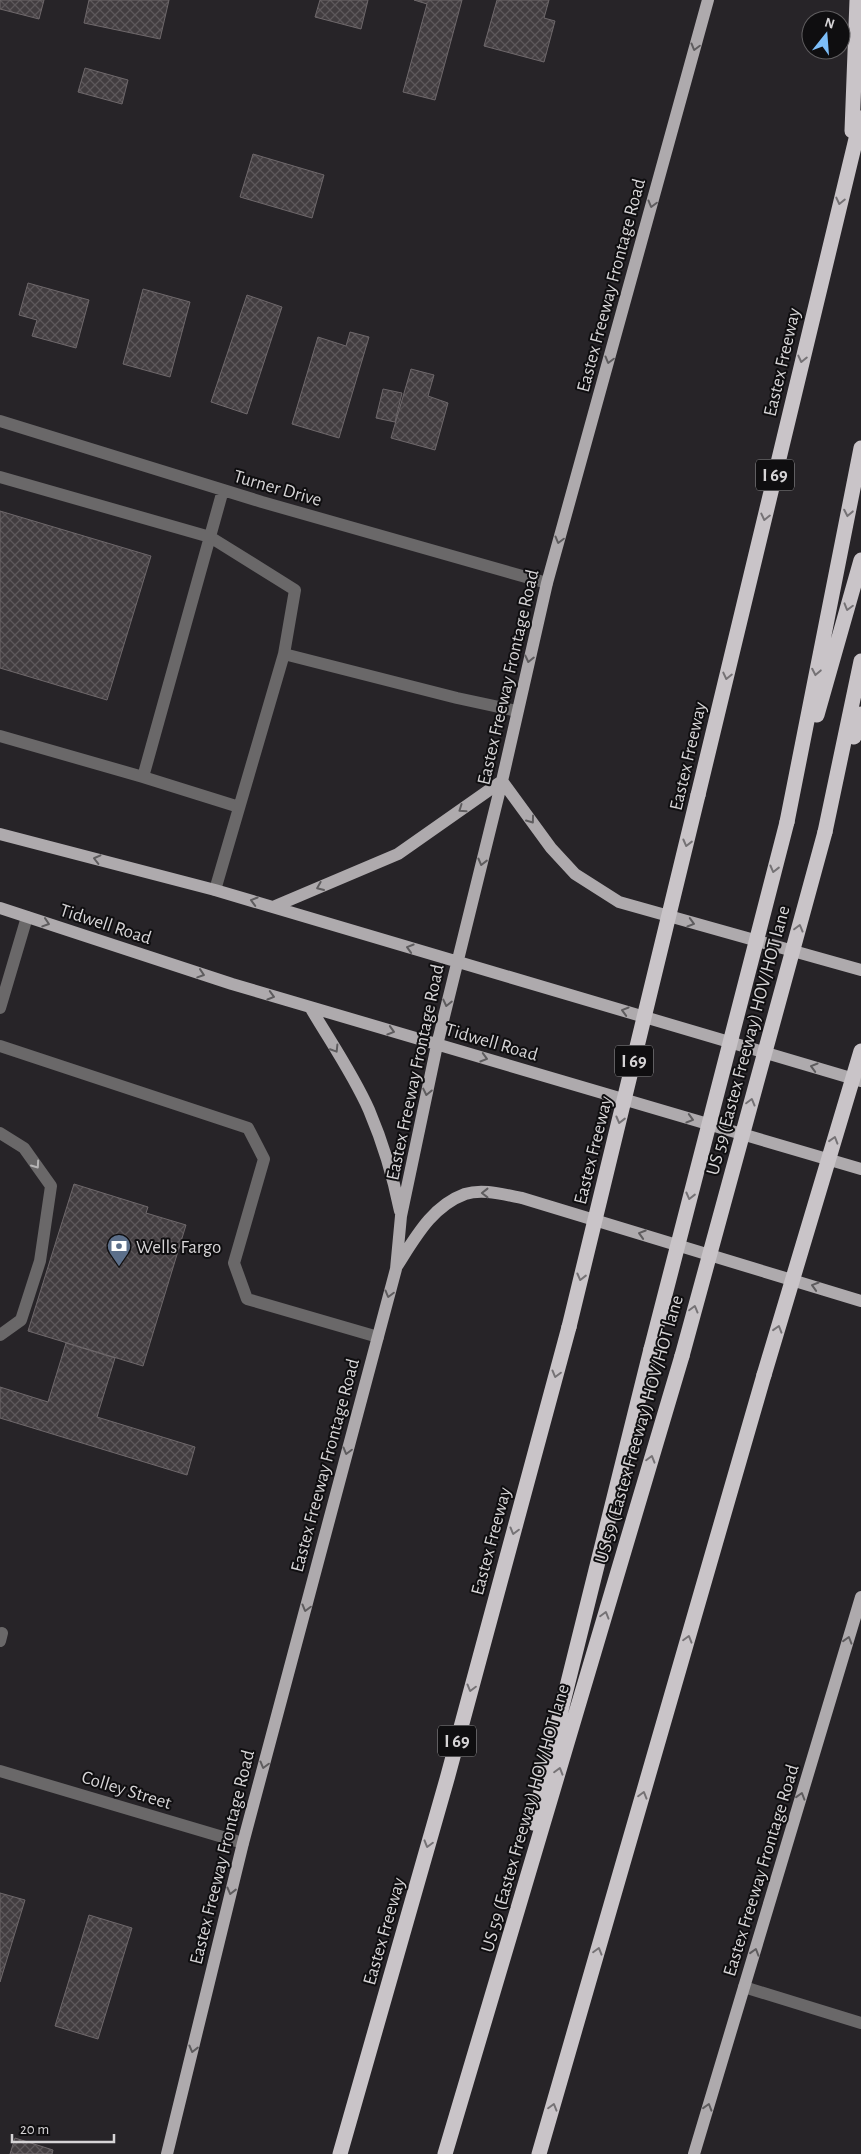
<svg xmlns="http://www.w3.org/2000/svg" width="861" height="2154" font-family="'Alegreya Sans',sans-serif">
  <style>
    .building { fill: url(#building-cross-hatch); stroke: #6e686b }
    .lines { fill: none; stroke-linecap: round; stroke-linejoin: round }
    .minor { stroke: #6a6869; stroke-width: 12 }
    .major { stroke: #aeaaad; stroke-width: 12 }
    .highway { stroke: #c9c4c8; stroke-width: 15 }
    .highway-bridge { stroke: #c9c4c8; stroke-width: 15 }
    .oneway { stroke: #5e5c5e }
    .oneway2 { stroke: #757275 }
    .oneway3 { stroke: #b6b4b5 }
    .labels { text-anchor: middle; stroke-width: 4; stroke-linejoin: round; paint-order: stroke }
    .shield { fill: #0f0e10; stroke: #9a999b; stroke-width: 1 }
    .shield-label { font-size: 18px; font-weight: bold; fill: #d6d4d6 }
    .street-label { font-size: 19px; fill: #d6d4d6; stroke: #0f0e10 }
    .poi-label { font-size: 19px; fill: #d6d4d6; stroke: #0f0e10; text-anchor: start }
  </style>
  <defs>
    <pattern id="building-cross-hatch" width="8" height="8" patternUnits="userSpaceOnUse" patternTransform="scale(1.25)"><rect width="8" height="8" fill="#423d40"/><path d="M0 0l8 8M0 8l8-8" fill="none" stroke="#5d585b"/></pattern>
  </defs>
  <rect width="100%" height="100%" fill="#272428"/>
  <path class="building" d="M0,0H44L39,19L0,9Z
    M89,0H169L160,39L84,23Z
    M320,0H368L361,29L315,17Z
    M414,0H462L435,100L403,92L427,4Z
    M497,0H549L544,18L555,21L544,62L484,46Z
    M85,68L128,80L122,104L78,92Z
    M253,154L324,175L312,218L240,197Z
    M28,283L89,300L76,348L32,336L37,320L19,315Z
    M143,289L190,302L170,377L123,364Z
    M247,295L282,307L247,414L211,402Z
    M350,332L369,337L339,438L292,424L318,337L346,346Z
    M411,369L434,375L428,396L448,403L435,450L391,438Z
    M383,389L402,393L395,422L376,418Z
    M0,511L151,556L107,700L0,668Z
    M74,1184L148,1207L146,1213L186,1225L143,1366L28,1331Z
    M66,1343L115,1358L97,1417L195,1447L187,1475L0,1418V1387L48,1402Z
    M0,1893L25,1900L0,1982Z
    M89,1915L132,1928L98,2039L55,2026Z
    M15,2138L53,2150L52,2154H10Z"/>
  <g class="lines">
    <path class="minor" d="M0,421L262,502L547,583
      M0,477L210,537L295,590L284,654
      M223,490L143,777L239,807
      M0,736L143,777
      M215,890L284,654L457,698L517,711
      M0,1008L27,917
      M0,1046L248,1128L264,1159L234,1263L247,1299L378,1337
      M0,1133L24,1148L51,1186L40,1261L21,1320L0,1335
      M0,1641L2,1633
      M0,1771L243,1843
      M744,1987L861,2023"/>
    <path class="major" d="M502,781L551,848L575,874L619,902L861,970
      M0,834L215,890L861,1081
      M273,907L398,854L502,781
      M0,908L232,984L861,1169
      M310,1007C330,1041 353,1074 369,1110C383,1143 393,1176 400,1211
      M397,1266C415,1238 432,1206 465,1194C483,1188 505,1195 522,1198L861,1301
      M167,2154L243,1843L396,1269L401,1216L437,1045L502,781L547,583L708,0
      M694,2154L861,1597"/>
    <path class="highway" d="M852,131L857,0
      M817,715L861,560
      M854,737L861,714
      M698,795L861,118
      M787,822L861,448
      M825,832L861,661
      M533,1823L651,1349
      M340,2154L447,1779L569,1327
      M445,2154L682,1356
      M539,2154L764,1375"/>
    <path class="highway-bridge" d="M569,1327L698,795
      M651,1349L787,822
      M682,1356L825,832
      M764,1375L861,1051"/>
  </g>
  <defs><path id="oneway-chevron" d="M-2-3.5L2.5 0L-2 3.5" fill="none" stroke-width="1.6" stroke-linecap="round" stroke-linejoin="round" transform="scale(1.25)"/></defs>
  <g class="oneway">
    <use href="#oneway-chevron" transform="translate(695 47) rotate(105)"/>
    <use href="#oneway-chevron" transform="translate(652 204) rotate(105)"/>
    <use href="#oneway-chevron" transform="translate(609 360) rotate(105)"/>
    <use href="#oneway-chevron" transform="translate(559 540) rotate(105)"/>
    <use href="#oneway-chevron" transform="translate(529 659) rotate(103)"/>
    <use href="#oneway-chevron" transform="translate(462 809) rotate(145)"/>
    <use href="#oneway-chevron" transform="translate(531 820) rotate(54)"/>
    <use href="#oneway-chevron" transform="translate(97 859) rotate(-166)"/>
    <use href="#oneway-chevron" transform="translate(482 862) rotate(104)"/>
    <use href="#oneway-chevron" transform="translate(320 887) rotate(157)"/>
    <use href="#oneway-chevron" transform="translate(254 901) rotate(-164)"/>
    <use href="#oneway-chevron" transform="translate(46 923) rotate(18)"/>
    <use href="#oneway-chevron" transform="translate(691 923) rotate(16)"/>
    <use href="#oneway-chevron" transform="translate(410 948) rotate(-163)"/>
    <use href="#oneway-chevron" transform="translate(201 974) rotate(18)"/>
    <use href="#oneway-chevron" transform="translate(271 996) rotate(16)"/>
    <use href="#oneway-chevron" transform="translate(447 1003) rotate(103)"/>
    <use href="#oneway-chevron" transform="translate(625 1011) rotate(-164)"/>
    <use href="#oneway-chevron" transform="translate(391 1031) rotate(17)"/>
    <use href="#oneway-chevron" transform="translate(335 1049) rotate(58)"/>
    <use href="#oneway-chevron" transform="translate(484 1058) rotate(16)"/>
    <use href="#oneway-chevron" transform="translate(814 1067) rotate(-164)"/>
    <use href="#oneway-chevron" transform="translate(427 1092) rotate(102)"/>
    <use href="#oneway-chevron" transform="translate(690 1119) rotate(16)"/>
    <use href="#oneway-chevron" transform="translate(485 1193) rotate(180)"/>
    <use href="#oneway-chevron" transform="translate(642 1234) rotate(-163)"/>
    <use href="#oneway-chevron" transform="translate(815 1286) rotate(-163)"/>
    <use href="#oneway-chevron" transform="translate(389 1294) rotate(105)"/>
    <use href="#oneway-chevron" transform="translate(347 1451) rotate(105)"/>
    <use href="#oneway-chevron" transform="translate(306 1608) rotate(105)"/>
    <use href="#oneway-chevron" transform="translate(848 1640) rotate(-73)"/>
    <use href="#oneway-chevron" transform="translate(264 1765) rotate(105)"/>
    <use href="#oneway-chevron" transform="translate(801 1796) rotate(-73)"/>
    <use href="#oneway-chevron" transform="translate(231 1891) rotate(104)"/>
    <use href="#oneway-chevron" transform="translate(755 1952) rotate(-73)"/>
    <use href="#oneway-chevron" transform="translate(193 2049) rotate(104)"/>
    <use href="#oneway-chevron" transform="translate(708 2107) rotate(-73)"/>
  </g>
  <g class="oneway2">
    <use href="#oneway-chevron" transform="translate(840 201) rotate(103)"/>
    <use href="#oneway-chevron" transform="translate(802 359) rotate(103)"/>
    <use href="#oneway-chevron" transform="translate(848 513) rotate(101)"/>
    <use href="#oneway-chevron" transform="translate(765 517) rotate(103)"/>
    <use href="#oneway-chevron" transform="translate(848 607) rotate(106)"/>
    <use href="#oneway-chevron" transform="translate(816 672) rotate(101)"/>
    <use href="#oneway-chevron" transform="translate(727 676) rotate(103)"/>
    <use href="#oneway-chevron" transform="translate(687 843) rotate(104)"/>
    <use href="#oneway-chevron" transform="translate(774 869) rotate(104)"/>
    <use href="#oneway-chevron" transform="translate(799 928) rotate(-75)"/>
    <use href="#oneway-chevron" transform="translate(751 1102) rotate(-75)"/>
    <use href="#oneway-chevron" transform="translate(620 1120) rotate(104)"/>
    <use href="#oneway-chevron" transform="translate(834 1140) rotate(-73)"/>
    <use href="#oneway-chevron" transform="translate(690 1196) rotate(104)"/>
    <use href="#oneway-chevron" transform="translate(581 1277) rotate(104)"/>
    <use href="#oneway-chevron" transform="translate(694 1309) rotate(-75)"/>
    <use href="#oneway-chevron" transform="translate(778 1329) rotate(-73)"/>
    <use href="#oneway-chevron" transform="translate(556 1374) rotate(105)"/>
    <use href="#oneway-chevron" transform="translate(651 1459) rotate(-74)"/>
    <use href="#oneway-chevron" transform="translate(514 1531) rotate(105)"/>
    <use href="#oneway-chevron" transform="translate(605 1615) rotate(-74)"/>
    <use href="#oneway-chevron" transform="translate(688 1639) rotate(-74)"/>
    <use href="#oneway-chevron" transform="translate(471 1688) rotate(105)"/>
    <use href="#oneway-chevron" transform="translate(559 1771) rotate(-74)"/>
    <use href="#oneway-chevron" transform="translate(643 1795) rotate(-74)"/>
    <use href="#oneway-chevron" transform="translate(428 1844) rotate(106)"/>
    <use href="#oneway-chevron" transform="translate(598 1951) rotate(-74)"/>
    <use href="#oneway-chevron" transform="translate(553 2107) rotate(-74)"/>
  </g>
  <use class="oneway3" href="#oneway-chevron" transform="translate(36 1165) rotate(55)"/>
  <defs>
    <g id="bank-pin" transform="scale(1.25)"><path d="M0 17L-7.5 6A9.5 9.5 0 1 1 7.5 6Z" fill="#5c6f8a" stroke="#0f0e10"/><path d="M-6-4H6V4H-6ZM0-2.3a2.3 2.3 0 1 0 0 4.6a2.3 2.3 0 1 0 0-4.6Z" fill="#fff"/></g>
  </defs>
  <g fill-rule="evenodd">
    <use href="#bank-pin" x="119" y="1246"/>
  </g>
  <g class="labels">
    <g class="shield">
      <rect x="756" y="459.5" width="38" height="31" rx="4"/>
      <rect x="615" y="1045.5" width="38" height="31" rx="4"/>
      <rect x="438" y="1725.5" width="38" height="31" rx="4"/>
    </g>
    <g class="shield-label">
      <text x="775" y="481">I 69</text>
      <text x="634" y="1067">I 69</text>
      <text x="457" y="1747">I 69</text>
    </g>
    <g class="street-label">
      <text transform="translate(610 285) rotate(-75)" y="7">Eastex Freeway Frontage Road</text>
      <text transform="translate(781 362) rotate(-77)" y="7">Eastex Freeway</text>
      <text transform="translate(278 487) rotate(16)" y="7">Turner Drive</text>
      <text transform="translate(507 677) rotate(-77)" y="7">Eastex Freeway Frontage Road</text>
      <text transform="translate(687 756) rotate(-77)" y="7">Eastex Freeway</text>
      <text transform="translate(106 923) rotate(18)" y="7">Tidwell Road</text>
      <text transform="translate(747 1040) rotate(-75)" y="7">US 59 (Eastex Freeway) HOV/HOT lane</text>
      <text transform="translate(492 1041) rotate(16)" y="7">Tidwell Road</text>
      <text transform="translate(414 1072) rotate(-78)" y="7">Eastex Freeway Frontage Road</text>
      <text transform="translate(592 1150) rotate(-76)" y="7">Eastex Freeway</text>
      <text transform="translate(638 1429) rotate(-74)" y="7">US 59 (Eastex Freeway) HOV/HOT lane</text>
      <text transform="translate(324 1465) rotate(-75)" y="7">Eastex Freeway Frontage Road</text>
      <text transform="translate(490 1541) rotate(-75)" y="7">Eastex Freeway</text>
      <text transform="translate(127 1789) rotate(17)" y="7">Colley Street</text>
      <text transform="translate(524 1818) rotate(-74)" y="7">US 59 (Eastex Freeway) HOV/HOT lane</text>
      <text transform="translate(221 1857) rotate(-76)" y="7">Eastex Freeway Frontage Road</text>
      <text transform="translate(760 1870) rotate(-73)" y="7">Eastex Freeway Frontage Road</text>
      <text transform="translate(383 1931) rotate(-74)" y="7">Eastex Freeway</text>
    </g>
    <g class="poi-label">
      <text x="136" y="1253">Wells Fargo</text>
    </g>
  </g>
  <g transform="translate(826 35) rotate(17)"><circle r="24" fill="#0f0e10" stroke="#5f5d5f"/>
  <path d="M0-4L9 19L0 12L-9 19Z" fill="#7dbef9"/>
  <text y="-8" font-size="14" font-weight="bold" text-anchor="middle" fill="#d6d4d6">N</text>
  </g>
  <path d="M12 2134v8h102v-8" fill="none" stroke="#d6d4d6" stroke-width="2.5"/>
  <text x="20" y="2134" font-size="15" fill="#d6d4d6" stroke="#0f0e10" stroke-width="4" paint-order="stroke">20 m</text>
</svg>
